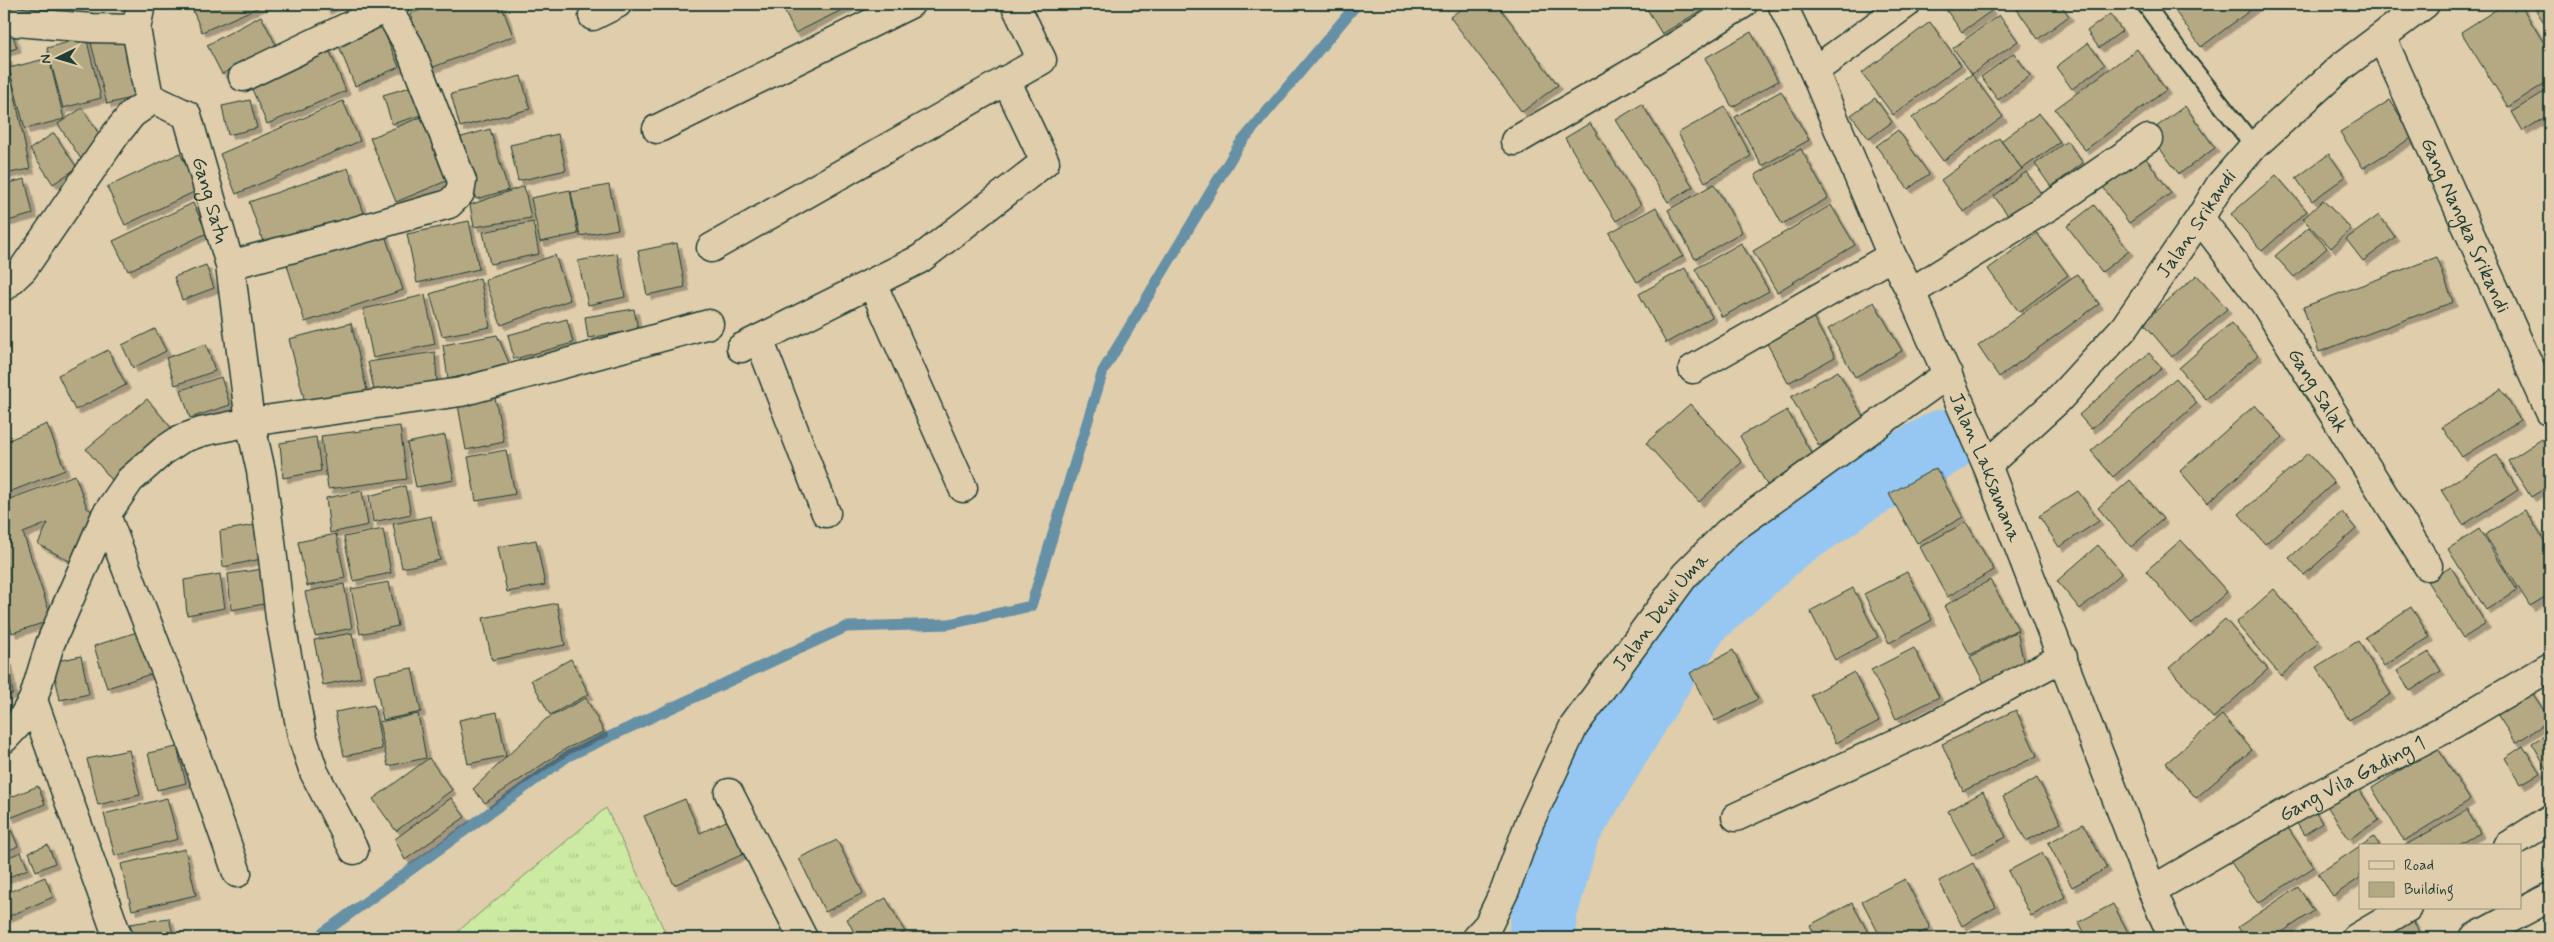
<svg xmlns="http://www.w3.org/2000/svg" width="2554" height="942" font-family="Mynerve,sans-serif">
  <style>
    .grass { fill: url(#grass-tufts); stroke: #76946a }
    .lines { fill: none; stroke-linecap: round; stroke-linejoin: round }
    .stream { stroke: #6690a6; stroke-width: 11 }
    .river { stroke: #96c7f2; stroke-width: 66 }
    .building { fill: #b5a983; stroke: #1f3d34; filter: url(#shadow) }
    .lane-casing { stroke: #1f3d34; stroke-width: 20 }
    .street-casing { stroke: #1f3d34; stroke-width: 31 }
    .secondary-casing { stroke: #1f3d34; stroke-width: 31 }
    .lane { stroke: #dfcdab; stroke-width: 16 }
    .street { stroke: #dfcdab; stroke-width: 28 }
    .secondary { stroke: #dfcdab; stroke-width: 28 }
    .labels { text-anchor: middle; stroke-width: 4; stroke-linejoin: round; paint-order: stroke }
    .street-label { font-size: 20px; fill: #1f3d34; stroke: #dfcdab }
  </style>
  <defs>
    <pattern id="grass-tufts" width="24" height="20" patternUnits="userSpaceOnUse" patternTransform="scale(1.25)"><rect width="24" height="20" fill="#cceaa1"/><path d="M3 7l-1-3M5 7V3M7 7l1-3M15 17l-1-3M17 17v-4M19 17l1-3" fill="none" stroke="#afca8b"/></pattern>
    <filter id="shadow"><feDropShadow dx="4.5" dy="4.5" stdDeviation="0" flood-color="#0004"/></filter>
  </defs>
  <rect width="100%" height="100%" fill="#dfcdab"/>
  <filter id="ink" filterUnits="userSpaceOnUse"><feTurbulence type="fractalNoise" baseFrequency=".02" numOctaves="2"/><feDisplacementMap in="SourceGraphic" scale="10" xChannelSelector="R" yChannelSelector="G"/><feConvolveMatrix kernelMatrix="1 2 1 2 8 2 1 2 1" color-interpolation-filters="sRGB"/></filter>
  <g filter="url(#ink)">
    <path class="grass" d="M606,808L668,938H450Z"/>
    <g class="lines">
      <path class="stream" d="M316,938L568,756L846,627L949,624L1031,606L1103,371L1239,145L1357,4"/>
      <path class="river" d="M1541,938L1545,910L1567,831L1664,669L1699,617L1783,542L1856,492L1944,442"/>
    </g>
    <path class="building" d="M4,4H24L25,10L4,13Z
      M190,4H266L202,32Z
      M323,4H338L326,10Z
      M436,4H501L513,36L431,68L410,14Z
      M781,4H849L850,6L795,33Z
      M1468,4H1497L1558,85L1522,112L1450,17Z
      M1644,4H1703L1705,8L1662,34Z
      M1942,4H1986L1991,11L1962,32Z
      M2013,4H2060L2069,16L2038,39Z
      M2170,4H2255L2256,6L2201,47Z
      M2505,4H2520L2550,53V80L2508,107L2461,32Z
      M2532,4H2550V20L2545,24Z
      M2110,14L2122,31L2099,48L2087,31Z
      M1999,15L2018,41L1972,74L1953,48Z
      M261,16L276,45L222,74L207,45Z
      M8,20L17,48L4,52V21Z
      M379,20L399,67L355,86L336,39Z
      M1930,22L1961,65L1893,115L1862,73Z
      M1751,32L1778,81L1732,107L1705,58Z
      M131,34L146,94L107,104L91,43Z
      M86,37L101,98L63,108L47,48Z
      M2088,43L2105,65L2072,89L2056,67Z
      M328,47L346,91L267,124L248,80Z
      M2137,49L2166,90L2085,150L2055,109Z
      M2014,53L2030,76L1998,100L1981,77Z
      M4,57H7L30,169L4,174Z
      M49,58L64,119L25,129L9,68Z
      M1972,74L2003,117L1943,161L1912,118Z
      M521,76L530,109L460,127L451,94Z
      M420,84L428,113L392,124L383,95Z
      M2550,88V114L2523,131L2512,112Z
      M1781,91L1809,140L1762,166L1735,117Z
      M1875,98L1892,122L1869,139L1851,115Z
      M250,100L257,128L228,135L222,106Z
      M2390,100L2413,137L2363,168L2340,132Z
      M343,101L360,141L236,194L220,154Z
      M1642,104L1693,187L1668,202L1616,120Z
      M2185,106L2215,148L2179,174L2148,133Z
      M1725,107L1751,156L1705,182L1678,133Z
      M82,108L105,143L81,159L58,124Z
      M2039,113L2060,142L2022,169L2001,141Z
      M426,115L451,179L396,202L370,138Z
      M1590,123L1641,205L1616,221L1565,138Z
      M490,129L508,190L476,199L458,138Z
      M1898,130L1929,174L1908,189L1876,146Z
      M54,133L77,168L53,184L30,149Z
      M558,134L566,170L518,181L510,145Z
      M1999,138L2022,169L1964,212L1941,180Z
      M2067,141L2083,163L2051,187L2035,164Z
      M1801,149L1828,198L1782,224L1755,175Z
      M180,153L198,190L125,225L107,187Z
      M2329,154L2345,177L2312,201L2296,178Z
      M2145,157L2171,193L2129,223L2103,187Z
      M348,168L364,213L265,247L249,202Z
      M2026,172L2042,195L2010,218L1994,196Z
      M2276,175L2307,211L2262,251L2231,214Z
      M25,179L33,214L4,222V184Z
      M1714,184L1742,232L1695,259L1668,210Z
      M609,185L618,229L580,236L571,192Z
      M524,186L531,218L474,227L470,205Z
      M570,190L578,234L540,242L531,198Z
      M2323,200L2351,229L2331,248L2303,219Z
      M193,203L207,233L128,271L113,241Z
      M1831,205L1855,245L1777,292L1753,251Z
      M2094,205L2129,251L2102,272L2067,226Z
      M1656,207L1683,256L1637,282L1609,233Z
      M2379,215L2395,237L2363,261L2346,239Z
      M469,221L479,269L417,283L407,234Z
      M533,222L539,254L490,264L483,232Z
      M2309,227L2327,248L2294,277L2275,256Z
      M383,229L403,290L305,322L286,262Z
      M2037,233L2068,275L2019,312L1988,269Z
      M677,243L685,287L647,295L638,251Z
      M1741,243L1769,291L1722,317L1695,269Z
      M617,253L625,297L588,305L578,261Z
      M555,255L570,300L501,325L485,280Z
      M2437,257L2453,302L2319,352L2303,307Z
      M206,265L214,288L182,300L174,277Z
      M1685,268L1712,317L1666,343L1639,294Z
      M2077,274L2099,304L1999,377L1978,346Z
      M2197,275L2227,309L2172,357L2143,322Z
      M480,278L490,327L442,336L430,294Z
      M425,295L435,344L373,358L363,309Z
      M1874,302L1902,351L1855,377L1828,329Z
      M1808,308L1835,357L1788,383L1762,334Z
      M634,309L638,330L588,338L585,317Z
      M567,319L573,343L514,359L508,335Z
      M351,323L369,399L308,414L289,339Z
      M2231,323L2258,355L2206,399L2179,368Z
      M155,329L166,351L133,368L122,345Z
      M497,335L510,365L448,379L443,345Z
      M206,344L215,371L175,385L166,358Z
      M108,350L126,385L75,410L58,375Z
      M435,352L437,382L375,395L368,362Z
      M2149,353L2162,368L2091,429L2079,415Z
      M1838,371L1865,420L1819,446L1791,397Z
      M221,377L230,405L190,418L181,390Z
      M2176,378L2197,403L2113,477L2091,451Z
      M2501,389L2520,420L2462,457L2442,427Z
      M495,398L504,442L466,450L458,405Z
      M147,399L173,430L112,480L86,449Z
      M1690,404L1742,462L1699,502L1646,443Z
      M2255,405L2283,437L2207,503L2180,471Z
      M1787,410L1814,458L1767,485L1740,436Z
      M47,424L65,470L4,494V442Z
      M400,426L407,479L328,489L321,436Z
      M445,435L454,480L416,487L407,443Z
      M316,437L321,471L283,478L280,443Z
      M2542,439L2550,452V485L2531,497L2508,461Z
      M506,450L515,494L476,501L468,457Z
      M2308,453L2334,483L2265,544L2239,514Z
      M2496,455L2518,490L2463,525L2441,490Z
      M1936,468L1963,517L1917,543L1889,494Z
      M75,475L87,508L98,515L73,563L38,544L48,523L23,533L52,620L12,633L4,607V501Z
      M2130,480L2163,519L2131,547L2098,508Z
      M405,486L411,514L373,522L369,496Z
      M362,491L368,525L330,533L326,498Z
      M2078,491L2099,521L2059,547L2039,516Z
      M2525,510L2550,550V594L2530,606L2485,535Z
      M2342,512L2356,529L2304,575L2289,558Z
      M431,516L440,560L402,568L393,524Z
      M1966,522L1994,570L1947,597L1920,547Z
      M255,525L261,559L223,567L220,531Z
      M383,529L391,573L353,581L344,537Z
      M2479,529L2517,590L2486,610L2448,549Z
      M336,534L345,578L307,586L298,542Z
      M536,540L545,585L507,592L498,547Z
      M2181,540L2227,592L2191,624L2146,571Z
      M2098,545L2122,573L2080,609L2057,581Z
      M2451,567L2486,624L2463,638L2427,581Z
      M263,569L269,603L231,610L228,574Z
      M1907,572L1932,620L1889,643L1864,594Z
      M220,574L225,608L187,615L184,580Z
      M1990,580L2018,629L1970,655L1944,606Z
      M389,582L398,626L360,634L351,589Z
      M344,584L352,628L315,636L305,592Z
      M1853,588L1878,637L1835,660L1810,611Z
      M2274,589L2319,642L2281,676L2236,623Z
      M557,603L565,645L492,660L483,618Z
      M2411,607L2430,637L2384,666L2365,637Z
      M2225,619L2268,669L2213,718L2169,668Z
      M143,630L157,672L107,688L94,646Z
      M2017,631L2024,665L1986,686L1970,657Z
      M352,633L361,677L323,685L314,640Z
      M2358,641L2391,694L2349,720L2316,667Z
      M1914,648L1939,697L1896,719L1871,670Z
      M1733,650L1758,699L1715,721L1690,673Z
      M2429,652L2441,671L2410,691L2397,671Z
      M81,656L89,694L60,700L52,662Z
      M571,659L589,694L550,715L531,680Z
      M4,661H8L13,694L4,696Z
      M412,668L421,712L383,720L374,675Z
      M1854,672L1879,721L1836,743L1811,695Z
      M2529,688L2550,720L2516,743L2495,711Z
      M586,698L604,732L567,748L485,803L473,789L546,719Z
      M374,705L382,749L344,756L335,712Z
      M2016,710L2037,756L1963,791L1942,744Z
      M497,712L506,756L468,764L459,720Z
      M418,714L426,758L388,766L379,722Z
      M2222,715L2252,750L2196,798L2166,763Z
      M2550,732V774L2532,743Z
      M2523,746L2540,773L2521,784L2505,758Z
      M177,747L186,783L157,790L148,753Z
      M2437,747L2470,800L2404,841L2372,788Z
      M129,750L140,795L98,805L87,759Z
      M429,758L452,790L396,831L373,799Z
      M2037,778L2061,823L2026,841L2003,797Z
      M2353,780L2379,820L2349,839L2323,800Z
      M38,786L45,804L10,818L4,800Z
      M1983,792L2006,837L1972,855L1948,811Z
      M167,798L178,839L115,856L104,814Z
      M451,798L465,817L405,860L395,839Z
      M685,799L700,833L733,818L748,852L674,885L644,816Z
      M2313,808L2322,823L2304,835L2295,820Z
      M2467,810L2480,833L2457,846H2404Z
      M4,814L18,846L4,853Z
      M2282,819L2314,867L2258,903L2227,856Z
      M2083,824L2107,868L2072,887L2048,843Z
      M2374,837L2380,846H2361Z
      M837,840L863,893L825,912L799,858Z
      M48,845L55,863L36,871L29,852Z
      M2360,846V878L2333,896L2318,874Z
      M185,849L196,895L132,910L121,864Z
      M21,852L28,869L4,879V859Z
      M2042,853L2065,897L2031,916L2008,871Z
      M1973,863L1996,907L1962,926L1939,881Z
      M45,877L53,897L5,918L4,894Z
      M1905,879L1930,928L1911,938H1881L1862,901Z
      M2298,887L2314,911L2273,938H2245L2238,927Z
      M886,898L905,932L893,938H857L847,919Z
      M1852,903L1871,938H1816L1810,925Z
      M2113,904L2131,938H2087L2079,922Z
      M2409,915L2424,938H2374Z
      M169,918L174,938H134L130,924Z
      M2069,931L2074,938H2055Z"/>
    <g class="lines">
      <g class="lane-casing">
        <path id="lane" d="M2145,4L2182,55L2254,146"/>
      </g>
      <g class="street-casing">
        <g id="street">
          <path id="s1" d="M141,4L136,29L149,97L187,115L230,265L250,422L261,471L271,541L280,618L302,736L314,772L354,850"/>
          <path d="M593,16L617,4"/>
          <path d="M16,22L92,28L136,29"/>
          <path id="s2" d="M2382,38L2550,412"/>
          <path d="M1814,71L1906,4"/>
          <path d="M243,77L395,4"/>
          <path d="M657,129L910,4"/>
          <path d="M1515,141L1647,64L1743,4"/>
          <path id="s3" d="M2200,218L2265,304L2428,566"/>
          <path d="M711,248L1042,60L1015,4"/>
          <path d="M230,265L338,236L449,204L460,193L462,181L409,46L387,8"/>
          <path d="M872,283L963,488"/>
          <path d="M4,287L23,269L116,134L132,114L145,105L149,97"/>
          <path d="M1911,292L2059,200L2148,139"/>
          <path d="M759,339L826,513"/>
          <path d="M741,348L920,259L1045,162L1006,80"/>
          <path d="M1693,369L1892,256"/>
          <path d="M106,515L176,698L237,873"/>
          <path d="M33,700L118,938"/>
          <path d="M4,739L20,722L33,700L50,644L106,515L130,480L163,451L181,439L201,432L250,422L461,392L709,324"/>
          <path d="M729,793L803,938"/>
          <path d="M1736,817L1929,728L2063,657"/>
          <path d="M2508,846L2550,819"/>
          <path id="s4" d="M2152,890L2301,804L2443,730L2550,667"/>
          <path id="s5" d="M1476,938L1488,925L1505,890L1530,821L1574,726L1685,575L1728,532L1948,374"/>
          <path d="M2356,938L2407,908"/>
          <path d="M2474,938L2550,897"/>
        </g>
      </g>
      <g class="secondary-casing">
        <g id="secondary">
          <path id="s6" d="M1782,4L1814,71L1892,256L1911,292L1987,465L2152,890L2173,938"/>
          <path id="s7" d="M1987,465L2057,401L2124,328L2200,218L2220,185L2254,146L2341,67L2425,4"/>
        </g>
      </g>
      <use href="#lane" class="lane"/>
      <use href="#street" class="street"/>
      <use href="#secondary" class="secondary"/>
    </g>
  </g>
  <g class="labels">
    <g class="street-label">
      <text dy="7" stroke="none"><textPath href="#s1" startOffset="225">Gang Satu</textPath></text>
      <text dy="7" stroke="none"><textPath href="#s7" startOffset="321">Jalan Srikandi</textPath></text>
      <text dy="7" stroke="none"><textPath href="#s2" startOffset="205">Gang Nangka Srikandi</textPath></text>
      <text dy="7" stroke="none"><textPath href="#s3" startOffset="209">Gang Salak</textPath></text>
      <text dy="7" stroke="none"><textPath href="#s6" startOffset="506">Jalan Laksamana</textPath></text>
      <text dy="7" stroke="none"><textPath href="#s5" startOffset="378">Jalan Dewi Uma</textPath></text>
      <text dy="7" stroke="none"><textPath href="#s4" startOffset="229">Gang Vila Gading 1</textPath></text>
    </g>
  </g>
  <rect width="2554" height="942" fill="none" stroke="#dfcdab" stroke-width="20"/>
  <rect x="10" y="10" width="2534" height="922" fill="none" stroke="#1f3d34" stroke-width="2" filter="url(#ink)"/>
  <rect x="2359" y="844" width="162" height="65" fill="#dfcdab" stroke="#92937b"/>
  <rect x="2369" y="861" width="25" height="8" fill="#dfcdab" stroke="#92937b"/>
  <text x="2404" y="870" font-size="15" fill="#1f3d34">Road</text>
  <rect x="2369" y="882" width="25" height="15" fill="#b5a983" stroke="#92937b"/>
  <text x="2404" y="894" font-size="15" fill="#1f3d34">Building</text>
  <g transform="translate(58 58) rotate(265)" stroke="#dfcdab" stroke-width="4" paint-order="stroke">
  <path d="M0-4L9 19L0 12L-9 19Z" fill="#1f3d34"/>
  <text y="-8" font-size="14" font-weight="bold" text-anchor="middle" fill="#1f3d34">N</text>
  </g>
</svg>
